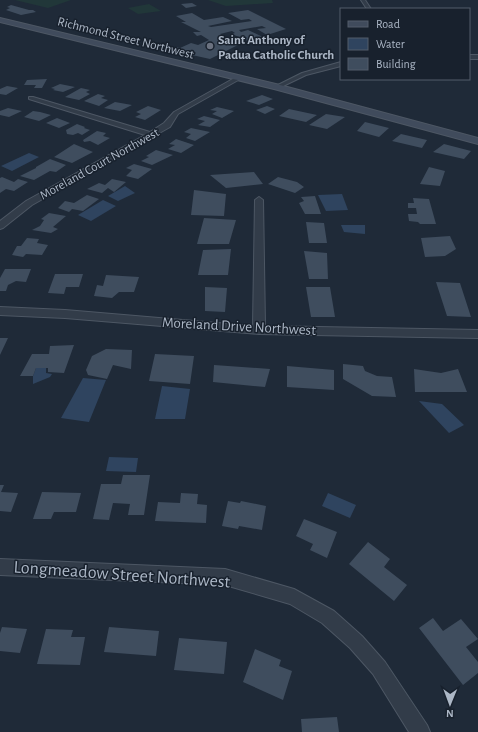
<svg xmlns="http://www.w3.org/2000/svg" width="478" height="732" font-family="'Alegreya Sans',sans-serif">
  <style>
    .green { fill: #213739 }
    .water { fill: #2f445f }
    .building { fill: #3f4d5e }
    .lines { fill: none; stroke-linecap: round; stroke-linejoin: round }
    .street-casing { stroke: #4d5764; stroke-width: 2 }
    .secondary-casing { stroke: #4d5764; stroke-width: 2 }
    .street { fill: #323c49; fill-rule: evenodd }
    .secondary { fill: #404b5c; fill-rule: evenodd }
    .worship-dot { fill: #6b7280; stroke: #18212d; stroke-width: 1.5 }
    .labels { text-anchor: middle; stroke-width: 3; stroke-linejoin: round; paint-order: stroke }
    .far-street-label { font-size: 13px; fill: #acb7c6; stroke: #18212d }
    .far-poi-label { font-size: 13px; font-weight: bold; fill: #acb7c6; stroke: #18212d; text-anchor: start }
    .street-label { font-size: 15px; fill: #acb7c6; stroke: #18212d }
    .near-street-label { font-size: 18px; fill: #acb7c6; stroke: #18212d }
  </style>
  <rect width="100%" height="100%" fill="#1f2a38"/>
  <path class="green" d="M15,0H71L48,8Z
    M208,0H272L273,3L226,6Z
    M149,4L161,11L138,14L128,8Z"/>
  <path class="water" d="M29,153L39,157L12,171L1,166Z
    M125,186L135,193L118,201L108,196Z
    M342,194L348,210L326,211L318,195Z
    M103,200L116,206L91,221L78,215Z
    M341,225H365V234L344,232Z
    M36,368H46V373L52,374L50,377L33,384V376Z
    M83,378L106,380L89,422L61,418Z
    M162,386L190,389L185,419H155Z
    M419,401L442,404L464,425L449,433Z
    M109,457L138,458L136,472L106,471Z
    M328,493L356,505L350,518L322,506Z"/>
  <path class="building" d="M192,3L197,6L186,8L181,4Z
    M11,5L29,10H33L36,12L21,15L6,10L10,8L7,7Z
    M248,10L286,29L267,35L257,29L266,28L262,26L239,30L241,32L248,30L265,38L248,41L232,34L235,33L232,31L220,34L230,40H239L238,45L210,59L192,55L190,56L187,55L188,53L173,51L177,47L180,48L191,43L198,45L209,40L201,35L197,36L193,32H201L181,22H186L176,16L192,13L204,20L223,17L232,21L208,26L211,27L252,21L249,19L241,20L228,13Z
    M47,79L42,88H34L36,85H24L27,80Z
    M60,84L75,87L63,92L53,90L55,89L51,88Z
    M7,86L18,88L6,95L0,94V89Z
    M81,88L90,90L86,92L90,94L79,100L65,97Z
    M98,94L105,96L101,98L108,100L99,106L84,101Z
    M262,95L273,99L259,105L246,101Z
    M115,102L132,105L120,111L104,108Z
    M148,106L161,110L145,120L135,117L141,114L136,112Z
    M267,106L275,109L265,114L256,110Z
    M217,107L234,111L222,118L212,114L217,111L210,110Z
    M8,108L22,111L9,117L0,115V111Z
    M289,109L317,115L306,122L279,116Z
    M33,111L40,112L51,115L39,121L24,117Z
    M326,114L345,117L327,129L309,125Z
    M204,116L220,120L210,127L198,125L205,121L197,119Z
    M57,118L70,123L59,128L46,123Z
    M365,122L389,128L379,137L357,131Z
    M77,124L85,127L84,128L90,130L82,135L78,133L73,135L67,134L66,130Z
    M191,128L210,132L195,141L186,138L191,134L184,132Z
    M97,131L106,133L103,136L110,138L98,145L90,141L84,142L83,140Z
    M401,134L427,140L422,148L392,141Z
    M176,139L194,145L181,153L168,149L175,145L169,144Z
    M74,144L93,152L72,163L54,157Z
    M444,144L471,151L464,159L433,152Z
    M156,150L173,155L152,165L141,161L149,157L146,156Z
    M50,159L66,165L56,172L50,171L34,180L20,176L36,168V167Z
    M134,164L152,169L138,179L126,176L132,170L126,168Z
    M429,167L445,171L440,186L420,184Z
    M254,172L263,184L226,188L210,175Z
    M2,177L14,182L18,179L28,182L14,191L6,189L0,193V178Z
    M278,177L297,182L304,187L295,193L268,184Z
    M112,179L126,182L114,192L108,188L102,193L87,189L99,183L105,185Z
    M194,190L226,194L224,216L191,215Z
    M87,195L99,199L83,211L72,209L69,212L58,208L65,201L74,203Z
    M315,196L321,214H305L299,203L304,201L301,197Z
    M413,198L429,199L436,224H420L418,222L409,221L408,214H417L416,208H408V203H414Z
    M49,213L66,216L53,227L58,229L51,233L32,230L40,226L44,220L41,219Z
    M204,218L236,220L229,244H197Z
    M306,222L324,223L327,243H309Z
    M450,236L456,249L445,256L425,257L421,238Z
    M27,238L39,239L37,243L48,245L42,255L26,254L23,257L12,255L17,246H21Z
    M231,249L228,275H198L203,250Z
    M304,251L327,253L328,279H309Z
    M5,269H31L26,282L16,281L8,285L6,291H0V278Z
    M55,274H83L79,287H66L64,294L48,293Z
    M106,275L139,277L134,292H119L112,298L94,296L97,285L103,286Z
    M436,282L460,283L471,317L447,316Z
    M205,287L227,288L225,312L205,311Z
    M306,287H330L335,317H311Z
    M0,338H8L0,355Z
    M74,345L64,373L48,372V368H36L33,376H20L32,354H49L50,346Z
    M106,349L132,350L131,369L113,365L107,379L88,375L86,370L92,356Z
    M155,354L194,356L190,384L149,381Z
    M343,364L363,366L365,371L377,376L392,377L396,397L372,396L343,379Z
    M214,365L270,369L265,387L213,382Z
    M287,366L334,370V390L287,387Z
    M414,369L441,373L458,369L467,392H415Z
    M123,475H150L144,515H128L130,504L113,503L109,520L93,519L101,484H121Z
    M0,485H4L1,492L18,493L11,512L0,511Z
    M42,492L81,493L76,512H54L51,519H33Z
    M181,493L198,494L197,504L207,505L206,523L155,521L158,502L180,503Z
    M228,501L240,503L241,501L266,506L262,530L239,526L238,529L222,526Z
    M304,519L337,532L327,558L310,550L313,544L296,536Z
    M368,542L390,559L384,567L407,585L394,601L349,564Z
    M433,618L443,631L461,619L478,639L466,647L478,662V673L463,685L419,628Z
    M2,627L27,629L20,653L0,651V633Z
    M109,627L159,631L156,656L104,652Z
    M46,629L73,630L71,637H85L80,665L37,664Z
    M179,638L227,642L224,674L174,670Z
    M255,649L281,660L279,666L292,671L283,700L243,682Z
    M337,717L339,732H302L301,719Z"/>
  <g class="lines">
    <g class="street-casing">
      <path id="street" d="M361,0H365L371,9H367Z
        M469,55H478V59H469Z
        M341,62V66L306,75L279,88L274,87L302,73Z
        M238,76L241,78L240,79L178,114L170,127L32,205L3,228L0,229V221L26,201L145,135L29,99V97H33L150,132L164,123L174,112Z
        M259,197L263,200L265,326L478,330V338L259,334L65,318L0,315V307L65,310L253,326L255,200Z
        M0,559L225,569L294,589L334,611L362,636L385,662L427,725L430,732H409L373,674L350,648L322,623L290,604L225,585L0,575Z"/>
    </g>
    <g class="secondary-casing">
      <path id="secondary" d="M0,18L280,85L478,138V144L274,89L0,22Z"/>
    </g>
    <use href="#street" class="street"/>
    <use href="#secondary" class="secondary"/>
  </g>
  <circle class="worship-dot" cx="210" cy="46" r="4"/>
  <g class="labels">
    <g class="far-street-label">
      <text transform="translate(126 37) rotate(14)" y="5">Richmond Street Northwest</text>
      <text transform="translate(99 163) rotate(-29)" y="5">Moreland Court Northwest</text>
    </g>
    <g class="far-poi-label">
      <text x="218" y="44">Saint Anthony of<tspan x="218" dy="15">Padua Catholic Church</tspan></text>
    </g>
    <g class="street-label">
      <text transform="translate(239 326) rotate(3)" y="5">Moreland Drive Northwest</text>
    </g>
    <g class="near-street-label">
      <text transform="translate(122 574) rotate(4)" y="6">Longmeadow Street Northwest</text>
    </g>
  </g>
  <rect x="340" y="8" width="130" height="72" fill="#18212d" stroke="#535d6a"/>
  <rect x="348" y="21" width="20" height="6" fill="#404b5c" stroke="#535d6a"/>
  <text x="376" y="28" font-size="12" fill="#acb7c6">Road</text>
  <rect x="348" y="38" width="20" height="12" fill="#2f445f" stroke="#535d6a"/>
  <text x="376" y="48" font-size="12" fill="#acb7c6">Water</text>
  <rect x="348" y="58" width="20" height="12" fill="#3f4d5e" stroke="#535d6a"/>
  <text x="376" y="68" font-size="12" fill="#acb7c6">Building</text>
  <g transform="translate(450 704) rotate(181)" stroke="#18212d" stroke-width="3" paint-order="stroke">
  <path d="M0-3L7 15L0 10L-7 15Z" fill="#acb7c6"/>
  <text y="-6" font-size="11" font-weight="bold" text-anchor="middle" fill="#acb7c6">N</text>
  </g>
</svg>
